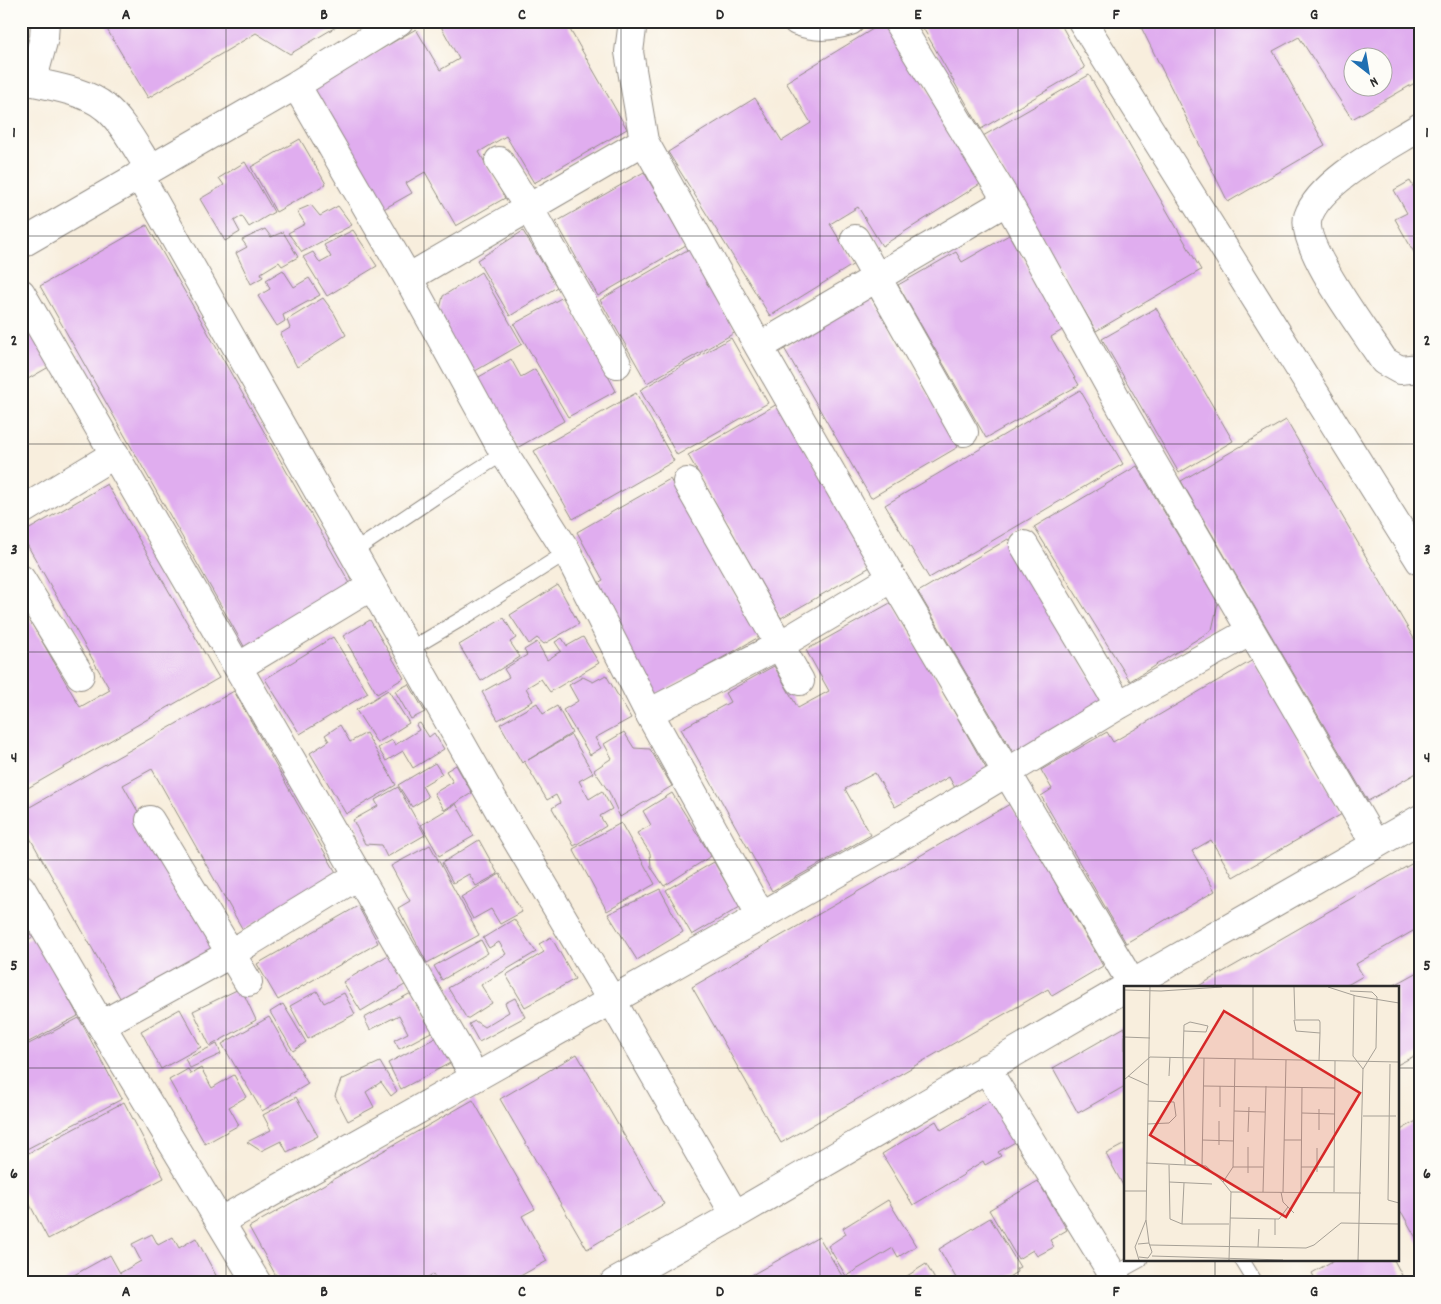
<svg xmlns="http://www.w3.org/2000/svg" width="1441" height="1304" font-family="Dekko,sans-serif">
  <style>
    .building { fill: #e0adef; fill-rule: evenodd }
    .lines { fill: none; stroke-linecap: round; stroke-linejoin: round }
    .service-casing { stroke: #928c84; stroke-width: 16 }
    .minor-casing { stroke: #928c84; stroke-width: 30 }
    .service { stroke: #fff; stroke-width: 14 }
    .minor { stroke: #fff; stroke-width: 28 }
    .grid { fill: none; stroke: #2b2b2b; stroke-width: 1; stroke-opacity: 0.55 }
    .inset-road { fill: none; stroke: #a6a096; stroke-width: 1 }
    .view { fill: #d62828; fill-opacity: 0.15; stroke: #d62828; stroke-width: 2.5 }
    .inset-edge { fill: none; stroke: #2b2b2b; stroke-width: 2.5 }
    .neatline { fill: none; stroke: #2b2b2b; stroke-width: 2 }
    .grid-label { font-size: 16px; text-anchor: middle; font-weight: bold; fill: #2b2b2b }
  </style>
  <rect width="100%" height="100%" fill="#fdfcf7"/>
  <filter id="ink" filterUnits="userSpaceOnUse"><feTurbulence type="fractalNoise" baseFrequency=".02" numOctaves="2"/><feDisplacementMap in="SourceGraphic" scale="10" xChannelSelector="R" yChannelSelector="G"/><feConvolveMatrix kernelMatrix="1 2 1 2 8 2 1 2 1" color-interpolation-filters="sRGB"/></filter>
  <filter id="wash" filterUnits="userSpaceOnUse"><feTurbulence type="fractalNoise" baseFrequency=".0096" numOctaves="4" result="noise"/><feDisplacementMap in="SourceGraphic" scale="20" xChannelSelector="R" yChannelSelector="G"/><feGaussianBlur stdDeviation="1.12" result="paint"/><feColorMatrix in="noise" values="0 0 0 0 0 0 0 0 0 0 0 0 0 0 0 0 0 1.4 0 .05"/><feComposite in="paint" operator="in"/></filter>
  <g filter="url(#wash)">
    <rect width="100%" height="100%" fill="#f8eedd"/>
    <g id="blocks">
      <path class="building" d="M102,21H346L290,54L256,33L148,98Z
        M438,21H565L627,129L534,183L506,136L479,152L505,198L456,226L425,172L406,183L412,193L380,211L309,91L416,29L440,70L459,59Z
        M886,21L985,181L882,246L858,207L830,224L854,264L770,316L668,152L755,98L782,141L811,123L786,82Z
        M919,21H1059L1085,68L981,129Z
        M1138,21H1420V80L1352,119L1299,37L1273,51L1325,145L1228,202ZM1354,58H1384V88H1354Z
        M1089,75L1201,270L1096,331L983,136Z
        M300,139L326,184L276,212L251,167Z
        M245,162L274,212L249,227L242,216L234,221L240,232L225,241L200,199L224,185L219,178Z
        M644,172L686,245L598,296L556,222Z
        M1410,181L1415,190L1420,188V263L1395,219L1407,213L1394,190Z
        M311,205L320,216L338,206L352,225L302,252L288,233L305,224L297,211Z
        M147,225L352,587L245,648L40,286Z
        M265,229L271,237L283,232L298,257L282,266L279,262L261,273L263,277L251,284L236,253L247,247L242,240Z
        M353,230L377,266L327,296L303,257L313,252L320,263L331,257L324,245Z
        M523,231L557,287L510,316L477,260Z
        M1009,235L1064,329L1051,337L1079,385L986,438L898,285L956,252L962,262Z
        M689,249L736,332L647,383L600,300Z
        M283,270L294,287L309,278L320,295L283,315L285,321L277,326L258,296L270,289L266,280Z
        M481,272L522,344L470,374L438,318L443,296Z
        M565,296L616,391L568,417L514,324Z
        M871,297L958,447L871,498L784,348Z
        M323,298L334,313L346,335L297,367L280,334L290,328L287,320Z
        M1156,308L1233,441L1179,473L1102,339Z
        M30,323L54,364L21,383V329Z
        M731,338L768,403L677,455L640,390Z
        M511,359L521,377L535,369L564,421L517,448L477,378Z
        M1080,390L1123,464L929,578L885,505Z
        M636,393L674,461L573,519L534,451Z
        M779,403L872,566L781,618L688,455Z
        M1286,420L1420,649V771L1368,801L1181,481Z
        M1137,466L1218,603L1212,630L1130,681L1034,527Z
        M670,479L759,637L655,696L593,586L603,580L577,532Z
        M107,484L219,678L21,792V605L80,707L110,690L21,534Z
        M1008,539L1104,701L1014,754L918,592Z
        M558,585L579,624L544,644L537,638L529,644L510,615Z
        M892,602L987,770L955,788L949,777L895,807L875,773L845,789L871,835L772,891L681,729L730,702L725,693L774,666L798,708L829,691L806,650Z
        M504,618L516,638L510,642L520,657L481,681L459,645Z
        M370,620L404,678L377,694L343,636Z
        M333,637L368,693L300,734L265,679Z
        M583,637L599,663L550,692L541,679L526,688L533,701L498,720L482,692L509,677L504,669L527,655L524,650L537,642L547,660L561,651L555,642L562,638L567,646Z
        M1253,660L1342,814L1233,877L1211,840L1192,851L1215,891L1126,943L1041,796L1052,789L1041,770L1107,732L1113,742Z
        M606,675L631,718L595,738L601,748L590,755L563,710L578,701L569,685L583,677L593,682Z
        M409,684L425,712L411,719L395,691Z
        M388,690L409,723L377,743L356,710Z
        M234,691L338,876L243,930L152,769L123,785L216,950L123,1003L21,822V812Z
        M537,703L543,714L557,706L572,733L528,760L571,735L593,773L579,781L589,799L602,791L612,809L600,816L606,826L574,846L552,808L560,803L556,795L547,800L524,761L522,763L500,724Z
        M420,723L429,737L434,733L444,749L413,768L403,751L386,761L378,748L392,740L395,745L419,730L416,725Z
        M340,725L350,742L366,733L396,785L346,814L310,753L329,741L325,735Z
        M624,732L634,748L650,749L672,786L620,817L609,792L594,770L612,758L604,744Z
        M435,763L442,774L422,786L428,797L412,807L398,785Z
        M456,765L472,793L444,810L434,793L453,782L446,771Z
        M398,787L425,835L387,857L381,845L365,844L353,820L378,806L375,800Z
        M672,793L711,856L664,886L651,867L650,853L637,833L651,825L643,811Z
        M456,804L474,836L439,856L421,825Z
        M1010,804L1103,966L1052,996L1048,989L781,1143L692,987Z
        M621,823L655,884L607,911L573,849Z
        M479,840L498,874L476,886L469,874L453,883L442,863Z
        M430,845L479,935L427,963L398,908L410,901L391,866Z
        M1420,859V927L1356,964L1363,976L1342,988H1195Z
        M714,862L740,907L692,935L666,890Z
        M500,874L522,912L500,924L491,909L473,919L461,897Z
        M660,889L683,932L637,960L608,914Z
        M358,906L378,943L278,1000L257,964Z
        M21,910L33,933L21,939Z
        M514,919L536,952L481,985L492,1003L467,1019L448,988L506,954L499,942L489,948L483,938Z
        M35,936L78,1016L21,1046V943Z
        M551,937L575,979L525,1007L506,975L544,952L539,944Z
        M481,940L488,953L442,980L434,966Z
        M390,954L408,983L361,1011L343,982Z
        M1420,971V1053L1397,1065V988H1389Z
        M241,988L256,1020L210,1046L193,1011Z
        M317,991L324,1003L344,993L355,1014L308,1039L290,1006Z
        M413,992L433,1031L399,1049L394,1040L408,1033L399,1015L370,1030L364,1018Z
        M515,998L525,1017L479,1042L469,1024L475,1021L484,1027L509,1012L505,1003Z
        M283,1004L306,1042L293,1051L270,1012Z
        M180,1009L201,1047L161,1069L141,1031Z
        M269,1017L308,1084L262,1111L222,1044Z
        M79,1018L122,1099L21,1152V1048Z
        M1125,1027V1086L1078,1113L1053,1068Z
        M439,1036L452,1062L401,1089L388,1063Z
        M217,1044L221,1054L190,1068L185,1059Z
        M577,1054L664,1204L587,1249L500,1099Z
        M380,1062L397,1091L391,1096L381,1082L366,1092L374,1107L348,1121L335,1096L341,1080Z
        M201,1068L212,1088L234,1075L246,1097L229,1107L239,1125L205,1144L169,1080L188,1069L191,1074Z
        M296,1097L318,1136L287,1152L281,1141L261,1151L247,1142L271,1130L263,1115Z
        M473,1100L535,1209L522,1216L547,1261L508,1283H438L433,1274L418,1283H280L249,1227Z
        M992,1100L1017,1141L998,1152L1001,1156L985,1165L983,1161L964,1173L965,1174L913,1205L882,1154L936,1121L941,1130Z
        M124,1102L164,1178L48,1239L21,1188V1157Z
        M1420,1119V1245L1402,1213L1397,1216V1132Z
        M1125,1144V1189L1106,1154Z
        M1038,1181L1067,1230L1050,1240L1054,1247L1037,1256L1033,1250L1018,1259L989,1210Z
        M888,1200L916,1246L898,1257L893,1248L846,1276L828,1246L846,1234L843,1228Z
        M990,1218L1020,1267L1016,1269L1017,1272L999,1283L996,1281L993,1283H959L939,1249Z
        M152,1234L158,1245L173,1237L179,1248L196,1238L220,1283H67L65,1280L110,1255L120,1273L141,1261L132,1244Z
        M819,1237L845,1281L842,1283H745L743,1280Z
        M1334,1260H1394L1406,1283H1317L1312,1273Z
        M926,1264L937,1283H896Z"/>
    </g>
  </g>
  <g filter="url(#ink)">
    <use href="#blocks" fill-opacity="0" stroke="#928c84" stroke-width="1"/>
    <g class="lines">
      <g class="service-casing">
        <path id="service" d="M353,552L435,497L504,453
          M409,650L473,612L567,552
          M1242,1260L1256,1283
          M1098,1283L1140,1260"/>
      </g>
      <g class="minor-casing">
        <path id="minor" d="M633,21L629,52L644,141L759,347L892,578L1132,984
          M797,21C817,28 831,27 850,21
          M897,21L1007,201L1126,416L1375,844
          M1082,21L1420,561
          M21,79C47,86 85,90 105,107C122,120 138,151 150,169
          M32,82L44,38L45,21
          M296,85L408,278L504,453L567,552L649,713L761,916
          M1420,127C1388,147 1320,181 1308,217C1299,246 1367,334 1384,361L1400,370L1420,368
          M499,161L529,208L617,364
          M139,175L499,810L612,1001L735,1215
          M855,239L964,432
          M21,244L296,85L399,21
          M408,278L644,141
          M21,293L475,1077
          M759,347L1007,201
          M687,482L800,681
          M21,511L115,454
          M1024,545L1119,705
          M21,579L80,675
          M238,667L372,586
          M649,713L780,645L892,578
          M150,820L248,982
          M21,888L101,1025L257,1283
          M1125,988L1420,819
          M101,1025L230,954L359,875
          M986,1068L1118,1283
          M221,1221L761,916L888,844L1119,705L1251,631
          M614,1283L735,1215L1125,988"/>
      </g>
      <use href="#service" class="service"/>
      <use href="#minor" class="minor"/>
    </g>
  </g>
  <path class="grid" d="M226,21V1283M424,21V1283M621,21V1283M820,21V1283M1018,21V1283M1215,21V988M21,236H1420M21,444H1420M21,652H1420M21,860H1420M21,1068H1125M1397,1068H1420M1215,1260V1283"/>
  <g transform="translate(1124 986)">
    <rect width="275" height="275" fill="#f8eedd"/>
    <path class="inset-road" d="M129,1V73M170,1L171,33M204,1L232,10L275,17M0,4L37,5L98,1M226,5L248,6L253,11M230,9L229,70L239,83M60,45L82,46L84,40L66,36L60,39L59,72L61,179M0,51L26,52M195,75L196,47V36L195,34H170L172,45L196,47M266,78L264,214L275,217M4,90L24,99M45,90L46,71M0,94L26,71L275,76M80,100L211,102M96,121V100M195,123V144M110,125L141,126M178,127L211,128M239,130H272M23,138L45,137L52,130L50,116L24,115M124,146L125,121M78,154L110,155M160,154H178M95,159V135M193,162V186M22,177L82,180L99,196L107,206L105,274M45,179L46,233L58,238H105M78,180L80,72M109,181H139M177,181H210M124,187V161M45,196L88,198M99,196L109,181L111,73M0,205H22M107,206L237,207M139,206L142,100M157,206L159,216L170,227M159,206L162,74M177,206L178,101M210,206L211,75M106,232L155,233L164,221M58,238L60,197M151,249V233M25,257L22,234L26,1M14,258L25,257L28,266L24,272L15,271M26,259L182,262L190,259L217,237L275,238M134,261L135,243M28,270L159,274M15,274L11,261L22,234M234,274L239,83L252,62L253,11"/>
    <path class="view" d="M100,25L236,107L162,231L26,149Z"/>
    <rect width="275" height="275" class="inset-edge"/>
  </g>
  <rect width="1441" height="1304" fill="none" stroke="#fdfcf7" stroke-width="55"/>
  <g transform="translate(1368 72) rotate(149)"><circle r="24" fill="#fdfcf7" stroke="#a9a8a5"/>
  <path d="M0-4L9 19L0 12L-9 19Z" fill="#1f6fb2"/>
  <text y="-8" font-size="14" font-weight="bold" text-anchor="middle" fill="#2b2b2b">N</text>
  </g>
  <rect x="28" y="28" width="1386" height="1248" class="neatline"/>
  <g class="grid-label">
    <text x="126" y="19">A</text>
    <text x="324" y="19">B</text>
    <text x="522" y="19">C</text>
    <text x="720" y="19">D</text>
    <text x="918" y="19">E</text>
    <text x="1116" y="19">F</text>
    <text x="1314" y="19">G</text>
    <text x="14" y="137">1</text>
    <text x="1427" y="137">1</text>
    <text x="14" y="345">2</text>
    <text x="1427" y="345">2</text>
    <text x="14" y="554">3</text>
    <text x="1427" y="554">3</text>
    <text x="14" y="762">4</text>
    <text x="1427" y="762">4</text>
    <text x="14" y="970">5</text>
    <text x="1427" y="970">5</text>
    <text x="14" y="1178">6</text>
    <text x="1427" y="1178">6</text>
    <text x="126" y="1296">A</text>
    <text x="324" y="1296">B</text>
    <text x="522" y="1296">C</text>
    <text x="720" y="1296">D</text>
    <text x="918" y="1296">E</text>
    <text x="1116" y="1296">F</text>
    <text x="1314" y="1296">G</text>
  </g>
</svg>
